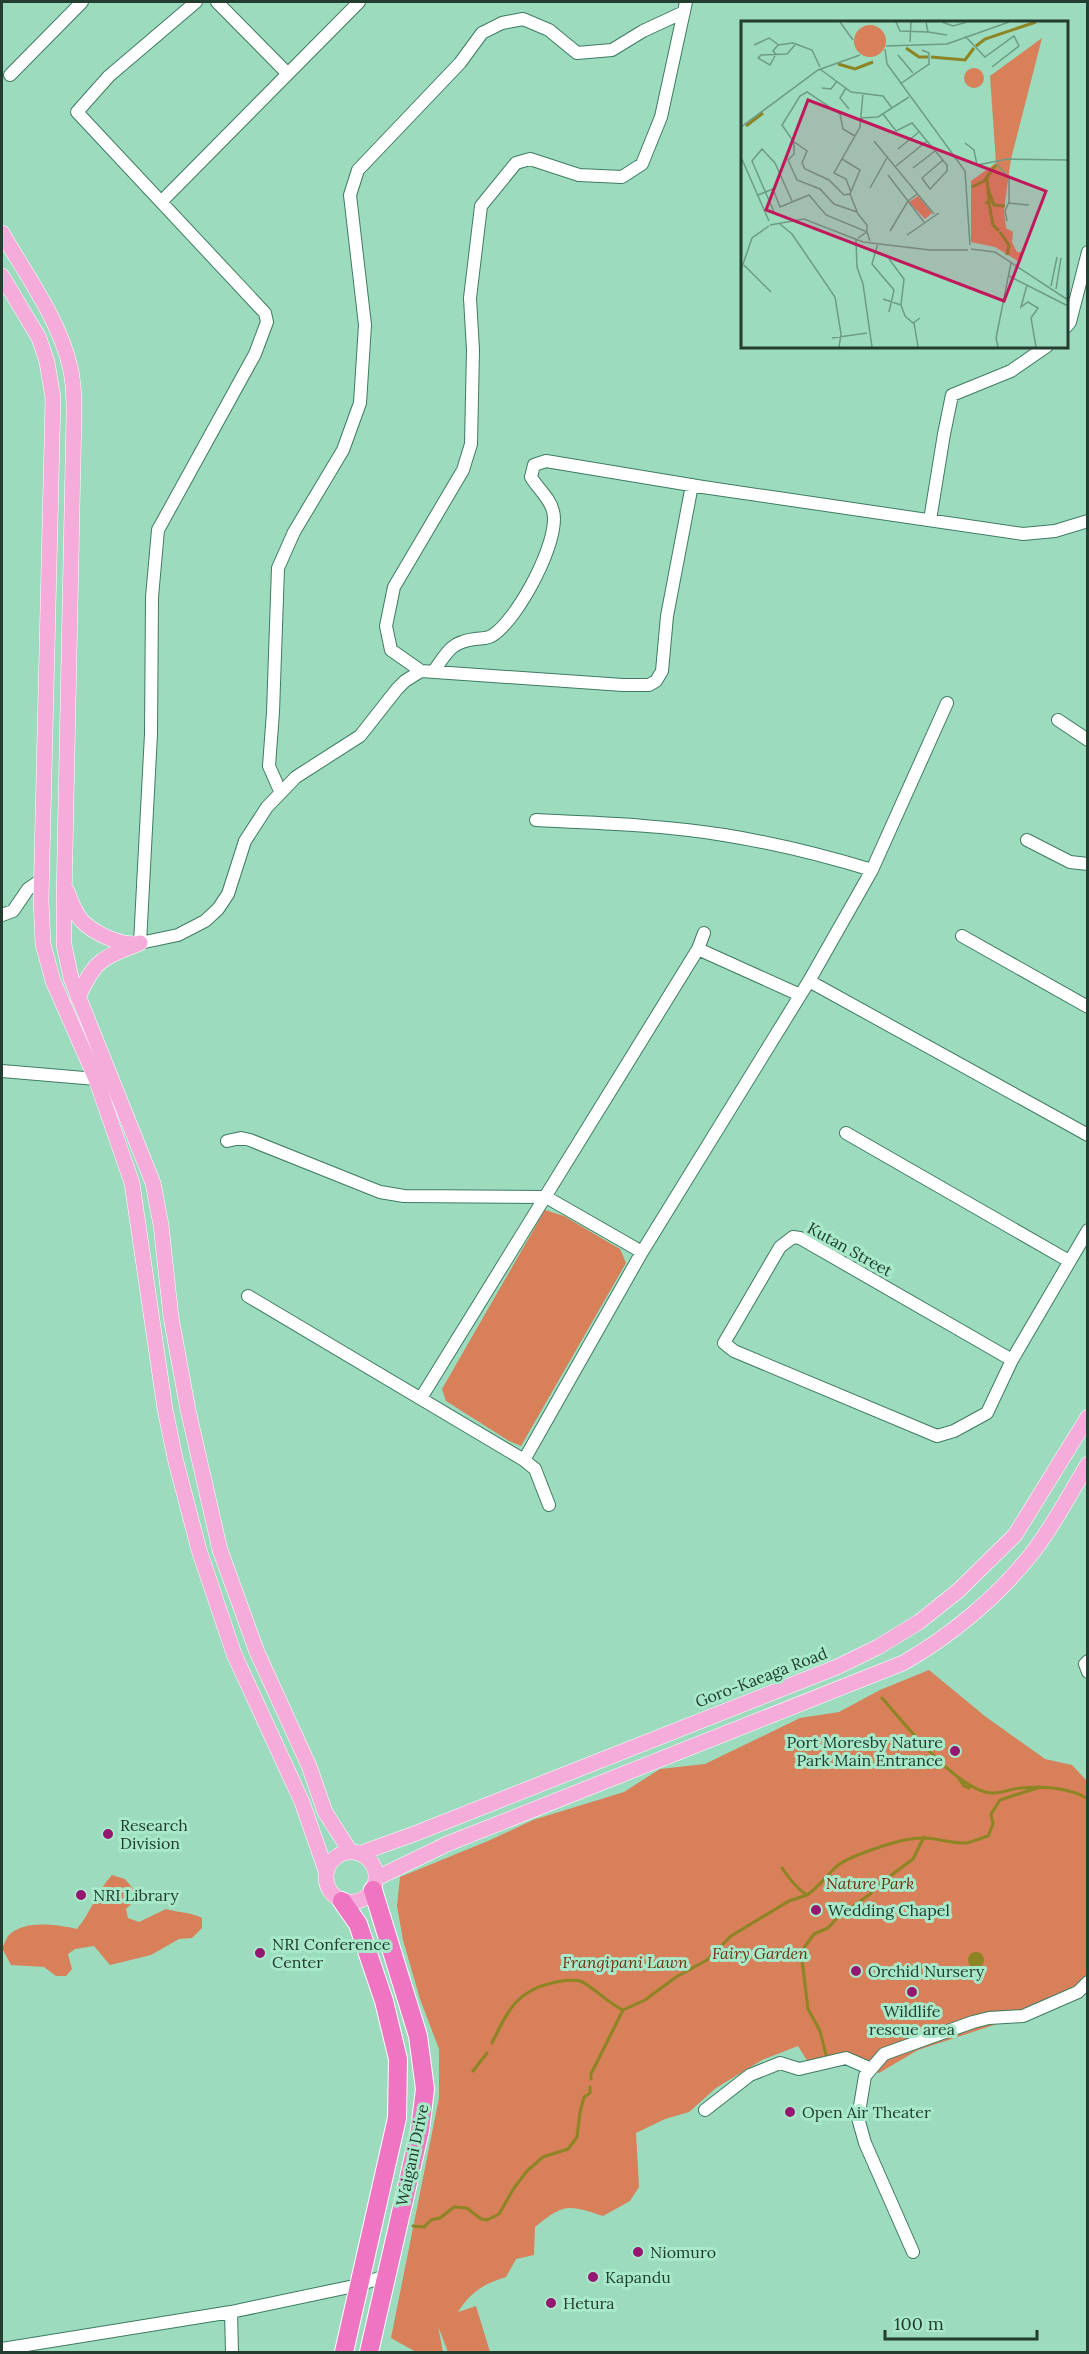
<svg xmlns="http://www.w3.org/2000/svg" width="1089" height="2354" font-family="Lora,serif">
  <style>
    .green { fill: #d7805a }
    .water { fill: #8d8424 }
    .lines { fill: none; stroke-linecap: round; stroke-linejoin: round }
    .stream { stroke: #8d8424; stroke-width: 3 }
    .minor-casing { stroke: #3e7c62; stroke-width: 14 }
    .major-casing { stroke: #fff; stroke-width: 16 }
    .highway-casing { stroke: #fff; stroke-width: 20 }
    .minor { stroke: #fff; stroke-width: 12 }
    .major { stroke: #f5acda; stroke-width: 15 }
    .highway { stroke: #ef74c2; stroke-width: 18 }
    .poi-dot { fill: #961770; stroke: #a8e9ca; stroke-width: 2 }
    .labels { text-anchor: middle; stroke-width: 6; stroke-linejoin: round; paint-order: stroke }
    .street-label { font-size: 16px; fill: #233d31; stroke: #a8e9ca }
    .poi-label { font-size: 16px; fill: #233d31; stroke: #a8e9ca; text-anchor: start }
    .park-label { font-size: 16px; font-style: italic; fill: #72300e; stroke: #a8e9ca }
    .inset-river { fill: none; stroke: #8d8424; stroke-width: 3 }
    .inset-road { fill: none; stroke: #6c9c85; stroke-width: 1.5 }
    .view { fill: #c2185b; fill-opacity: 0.15; stroke: #c2185b; stroke-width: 3 }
    .inset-edge { fill: none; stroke: #233d31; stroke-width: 3 }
  </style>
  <rect width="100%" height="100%" fill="#9cdbbd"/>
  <path class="green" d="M545,1210L564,1216L620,1249L626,1263L521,1446L509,1441L446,1401L442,1389Z
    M929,1670L986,1717L1045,1759L1072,1765L1087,1781L1088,1991L1082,1998L1045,2012L997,2024L918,2050L879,2073L842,2057L811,2067L798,2046L762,2060L716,2088L689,2112L665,2119L636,2133L639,2187L630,2201L603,2216C566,2204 564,2204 535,2227L534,2255L516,2259L506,2277C483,2284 471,2292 458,2312L476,2306L490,2352H448L438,2326L443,2352H416L391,2338L439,2098V2049L420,1999L403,1940L397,1906L400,1877L488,1841L533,1820L624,1792L660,1769L705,1764L800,1718L839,1712L880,1690Z
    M112,1875L125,1879L139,1896L126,1909L128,1918L139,1922L166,1909C179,1913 191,1912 202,1918V1928L192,1938L179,1939L151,1955L110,1965L94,1946L75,1949L68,1954L72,1969L66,1976H56L44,1967L11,1965L2,1948C4,1945 6,1939 8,1936C24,1919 58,1925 77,1929C91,1912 97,1891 112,1875Z"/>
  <path class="water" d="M968 1960a8 8 0 1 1 16 0a8 8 0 1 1-16 0Z"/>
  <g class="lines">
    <path class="stream" d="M882,1698C904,1723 959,1793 993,1793C1002,1793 1011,1789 1020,1788C1042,1786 1069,1787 1088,1799
      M959,1779L964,1786L969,1788
      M782,1868C789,1878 796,1888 807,1895C819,1887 826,1876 837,1866C849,1856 895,1841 911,1839C934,1835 946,1844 966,1843C973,1842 981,1838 988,1836L993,1824L991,1814L1000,1800L1040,1787
      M492,2043C507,2012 516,1991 552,1983C559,1981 572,1979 580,1981C591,1985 609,2004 623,2010
      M826,2055L820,2031L808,2009L801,1952L814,1934L828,1928L840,1915L869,1895L878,1885L913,1859L924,1837
      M473,2071L487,2053
      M591,2079V2074L623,2010L645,2000L676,1977L707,1960L731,1936L789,1901L807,1895
      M413,2226L424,2227L431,2220L440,2218L454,2207L467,2208L481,2219L487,2220L499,2214L514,2188L527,2171L543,2157L568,2149L577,2137L580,2112L584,2097L590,2093V2087"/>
    <g class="minor-casing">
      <path id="minor" d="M196,2L109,76L77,112L265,313L267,322L255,354L158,530L152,597L151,734L140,943L178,935L205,921L218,909L228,894L245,841L267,807L296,777L360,736L397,689L405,681L421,671L623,685H649L656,681L662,671L667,616L692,485
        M217,2L287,73
        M10,75L82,2
        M162,201L359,2
        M1066,327L1070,322L1088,252
        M930,520L944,434L952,395L1011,371L1047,346
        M421,671L391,650L386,626L394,587L463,470L471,444L473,350L470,298L481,206L516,163L530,159L579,175L622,177L642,164L661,117L686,2
        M434,671C447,652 451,642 475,639C481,638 488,639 493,635C517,620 561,540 553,511C550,498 538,489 531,477L534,465L546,461L703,487L1023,534L1055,531L1088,521
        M1058,720L1088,740
        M280,791L269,766L273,712L278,568L294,532L343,450L360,403L365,325L350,195L358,170L460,63L482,33L502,23L523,19L549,30L577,53L612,50L643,31L684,12
        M536,820C599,823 662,825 724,835C774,843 823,855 872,870
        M1027,840L1070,862L1088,864
        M2,915L13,911L28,889L41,880
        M962,936L1088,1007
        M698,949L800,995
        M809,981L1088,1135
        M2,1071L96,1079
        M846,1133L1069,1261
        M227,1141L241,1138L250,1140L380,1192L404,1196L546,1197L642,1252
        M248,1296L524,1460L535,1469L549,1505
        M1012,1360L800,1238L793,1237L780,1247L724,1343L734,1351L937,1436L954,1431L987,1413L1012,1360L1088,1230
        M421,1398L698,949L704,933
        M524,1460L642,1252L809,981L872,870L947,703
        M1088,1661L1085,1664L1088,1672
        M705,2110L750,2075L780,2063L799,2069L846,2058L871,2069
        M913,2252L865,2143L858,2118L865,2076L884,2054L973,2022L989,2018L1023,2016L1078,1992L1088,1982
        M231,2312L232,2352
        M2,2349L231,2312L359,2285L385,2276"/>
    </g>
    <g class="major-casing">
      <path id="major" d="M2,233C25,273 60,321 70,367C74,382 74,398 74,413L64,900V945L71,978L153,1183L161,1225L171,1317L188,1410L220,1550L257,1652L309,1766L325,1812L350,1851
        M2,276L39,338L47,362L53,398L41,900L43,944L53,981L96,1079L132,1183L165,1409L175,1458L199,1550L234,1654L302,1802L326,1871
        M67,891C71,902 75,913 82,921C95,934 123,947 140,943
        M78,998C94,961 101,958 138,944
        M326 1877a25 25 0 1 1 50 0a25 25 0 1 1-50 0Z
        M361,1853L414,1834L837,1667L878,1647L919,1622L958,1591L1015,1535L1088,1417
        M377,1878L447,1844L903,1663C949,1637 995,1599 1029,1557C1052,1529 1069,1495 1088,1464"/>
    </g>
    <g class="highway-casing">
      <path id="highway" d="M342,1901L358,1924L384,2001L398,2059L397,2118L344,2352
        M369,2352L420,2130L425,2089L418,2036L373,1890"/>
    </g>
    <use href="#minor" class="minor"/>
    <use href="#major" class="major"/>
    <use href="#highway" class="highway"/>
  </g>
  <g class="poi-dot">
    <circle cx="955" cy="1751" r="6"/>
    <circle cx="108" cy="1834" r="6"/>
    <circle cx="81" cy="1895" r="6"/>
    <circle cx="816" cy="1910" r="6"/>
    <circle cx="260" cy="1953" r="6"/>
    <circle cx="856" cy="1971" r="6"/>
    <circle cx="912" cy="1992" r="6"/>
    <circle cx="790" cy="2112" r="6"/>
    <circle cx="638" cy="2252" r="6"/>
    <circle cx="593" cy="2277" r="6"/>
    <circle cx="551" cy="2303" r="6"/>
  </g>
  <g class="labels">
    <g class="street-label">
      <text transform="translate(850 1249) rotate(29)" y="6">Kutan Street</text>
      <text transform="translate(761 1677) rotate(-21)" y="6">Goro-Kaeaga Road</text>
      <text transform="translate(412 2155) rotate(-78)" y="6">Waigani Drive</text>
    </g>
    <g class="poi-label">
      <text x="943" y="1748" text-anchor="end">Port Moresby Nature<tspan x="943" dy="18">Park Main Entrance</tspan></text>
      <text x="120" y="1831">Research<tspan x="120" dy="18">Division</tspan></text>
      <text x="93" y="1901">NRI Library</text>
      <text x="828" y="1916">Wedding Chapel</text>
      <text x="272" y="1950">NRI Conference<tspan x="272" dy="18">Center</tspan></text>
      <text x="868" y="1977">Orchid Nursery</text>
      <text x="912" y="2017" text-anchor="middle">Wildlife<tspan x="912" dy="18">rescue area</tspan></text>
      <text x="802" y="2118">Open Air Theater</text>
      <text x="650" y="2258">Niomuro</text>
      <text x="605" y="2283">Kapandu</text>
      <text x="563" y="2309">Hetura</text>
    </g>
    <g class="park-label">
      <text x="870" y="1889">Nature Park</text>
      <text x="760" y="1959">Fairy Garden</text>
      <text x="625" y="1968">Frangipani Lawn</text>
    </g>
  </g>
  <g transform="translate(741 21)">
    <rect width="327" height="327" fill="#9cdbbd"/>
    <path d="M113 20a16 16 0 1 1 32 0a16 16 0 1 1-32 0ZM301,17L270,138L263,188L265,207L272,211L271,221L276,231H282L277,240L254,226L230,221V160L255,142L249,55ZM223 57a10 10 0 1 1 20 0a10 10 0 1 1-20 0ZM177,175L191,192L184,198L168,181Z" fill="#d7805a"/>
    <path class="inset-river" d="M235,25L244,18L295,1M165,27L178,36H187M190,36L224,39L233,27M97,43L114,48L132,41M5,105L22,92M231,166L243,160L255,144M247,168L253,184L264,185M244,182L248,181L246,157M248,182L252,204L258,210M259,211L268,224L266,234"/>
    <path class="inset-road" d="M99,1L112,19M155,1L159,10L187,11L185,1M201,1L212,5L226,1M187,11L206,14M224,15L244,36L273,15L278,25L251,46M169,21L170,1M52,22L71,29L79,46M13,24L28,17L38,24M145,25L206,23L268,1M144,28L146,43L224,150L229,224M36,34L32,30L37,24L52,22M157,34L172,52M17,37L20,34L46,33L54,24M17,37L29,44L34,35M79,48L110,71L142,75L151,87M159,63L188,43V32L181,29M81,67L90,68L96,60M105,67L99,77L108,88M142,93L155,110L171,102L206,144V150L189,168L181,157L202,139M120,97L137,96L168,76M0,106L77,49L119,34M53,120V133L47,139L56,159L79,168L93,183L116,191M133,120L193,193M224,122L233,129L236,144L267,138L327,139M157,128L178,111M0,136L28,200M256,143L268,157V182L288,184M155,145L186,120M172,147L194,130M147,154L183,201M129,167L147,135M110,171L105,158L93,152L119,106L122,72M109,173L103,174L88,159L64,148L61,142L66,130L52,120L41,104L59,75L66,71L99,93L102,108L114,115M17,174L32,168L39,186L68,174L85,194L126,211V204L117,193L109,173L119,149L101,138M33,191L11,140L21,128L34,142L51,180M266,200L264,190L268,181M39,203L51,213L94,276L100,313L98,326M29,204L63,198L122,221L189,229H227M149,210L167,180L176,173M166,214L198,192M117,217L126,211L129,220M115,219L116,246L122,263L131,326M137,222L131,243L153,269L148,291M230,228L254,231L327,279M148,238L163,258L160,284L164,295L172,302L179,297M3,244L30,271M0,249L11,217L28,205M268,255L327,285M286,264L280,286L287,281L297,287L290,297L295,326M310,265L316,236M315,268L320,237M142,278L160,284M173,302L177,326M91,317L126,312M257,326L255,317L270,242"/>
    <path class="view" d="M67,79L305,170L263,280L25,189Z"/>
    <rect width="327" height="327" class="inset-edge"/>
  </g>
  <rect width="1089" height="2354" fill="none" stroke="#233d31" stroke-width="6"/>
  <path d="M885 2330v9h152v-9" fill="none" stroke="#233d31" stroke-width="3"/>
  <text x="894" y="2330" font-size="18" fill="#233d31" stroke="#a8e9ca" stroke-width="4.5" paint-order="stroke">100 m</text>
</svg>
